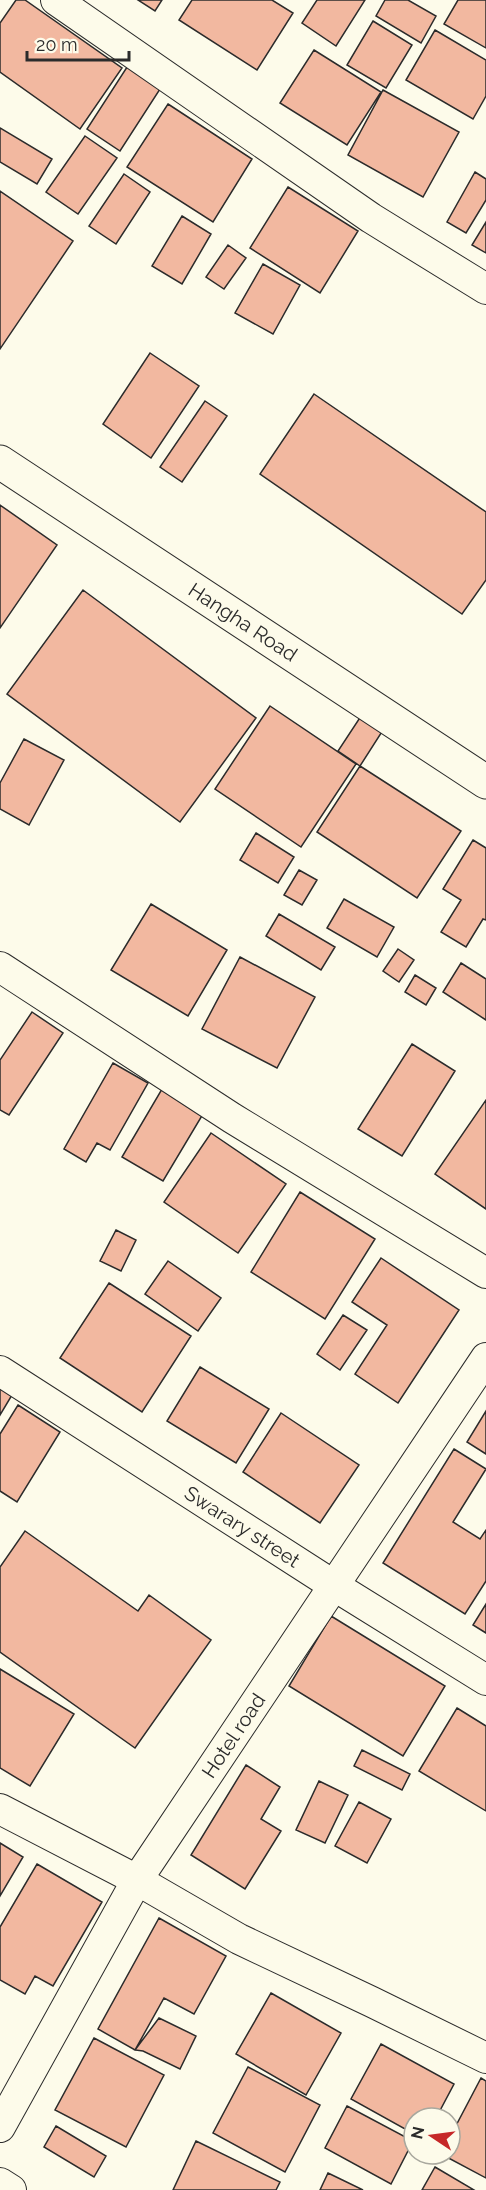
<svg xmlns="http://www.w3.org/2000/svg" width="486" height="2190" font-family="Raleway,sans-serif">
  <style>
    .building { fill: #f2b8a0; stroke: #2b2b2b; stroke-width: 1.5 }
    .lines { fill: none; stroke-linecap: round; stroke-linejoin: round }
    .street-casing { stroke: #2b2b2b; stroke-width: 32 }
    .highway-casing { stroke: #2b2b2b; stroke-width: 35 }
    .street { stroke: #fdfbea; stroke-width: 30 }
    .highway { stroke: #fdfbea; stroke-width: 33 }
    .labels { text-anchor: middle; stroke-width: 4.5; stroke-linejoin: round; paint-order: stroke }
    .street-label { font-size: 20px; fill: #2b2b2b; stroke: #fdfbea }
  </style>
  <rect width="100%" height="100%" fill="#fdfbea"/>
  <path class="building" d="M16,0H25L122,68L80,129L0,72V23Z
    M138,0H162L155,11Z
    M192,0H272L293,13L257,70L179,20Z
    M317,0H365L336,46L302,23Z
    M385,0H408L436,16L421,43L376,16Z
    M458,0H486V48L444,24Z
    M373,21L412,45L386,88L347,65Z
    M435,30L486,60V96L473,119L406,80Z
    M314,50L381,92L347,145L280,103Z
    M129,64L162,86L120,151L87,129Z
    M383,90L459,132L423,197L348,155Z
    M168,104L252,159L213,222L127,167Z
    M0,128L52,159L37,184L0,162Z
    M85,136L117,158L78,214L46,192Z
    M475,172L486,179V200L466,233L447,222Z
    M124,174L150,192L116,244L89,226Z
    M288,187L358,231L320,293L250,248Z
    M0,191L73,241L0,349Z
    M182,216L211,234L182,284L152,266Z
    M486,222V253L472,245Z
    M228,245L246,258L224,289L206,277Z
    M263,264L300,285L273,334L235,313Z
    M150,353L199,386L151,458L103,424Z
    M314,394L486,512V580L462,614L260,474Z
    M205,401L227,416L182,482L160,467Z
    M0,505L57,545L0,628Z
    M83,590L256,718L180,822L7,694Z
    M270,706L356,764L301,847L215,789Z
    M363,713L385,727L360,766L338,751Z
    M24,739L64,760L29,825L0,809V783Z
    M360,766L461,831L417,898L317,832Z
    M256,833L294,857L278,883L240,860Z
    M473,840L486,848V920L483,919L466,947L441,932L461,900L443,889Z
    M299,870L317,880L302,905L284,895Z
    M344,899L394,927L377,957L327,928Z
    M151,904L227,950L188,1016L111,970Z
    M279,914L335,947L321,970L266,936Z
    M398,949L414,960L399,982L383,971Z
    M240,957L315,997L277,1068L202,1029Z
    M461,963L486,979V1020L443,992Z
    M415,975L436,988L426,1005L405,992Z
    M32,1012L63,1033L9,1115L0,1110V1060Z
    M412,1044L455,1071L402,1156L358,1129Z
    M113,1063L148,1083L110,1150L97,1143L86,1162L64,1149Z
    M162,1089L203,1114L163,1181L122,1157Z
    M486,1100V1209L435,1174Z
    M211,1133L286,1184L238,1253L164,1202Z
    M300,1192L375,1239L325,1319L251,1272Z
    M116,1230L136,1240L121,1271L100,1261Z
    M381,1258L459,1310L398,1403L355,1374L387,1325L352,1302Z
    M168,1261L221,1298L198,1331L145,1294Z
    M109,1283L191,1336L142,1412L60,1358Z
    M343,1315L367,1330L340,1370L317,1354Z
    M200,1367L269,1409L236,1463L167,1421Z
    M0,1388L12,1395L0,1415Z
    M18,1405L60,1432L17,1502L0,1491V1434Z
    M486,1411V1454L467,1442Z
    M281,1413L359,1465L320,1523L243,1472Z
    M454,1449L486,1469L453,1522L480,1539L486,1530V1581L465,1614L383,1563Z
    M25,1531L138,1611L149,1595L211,1640L135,1748L0,1652V1567Z
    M486,1604V1633L473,1625Z
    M331,1616L445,1686L403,1756L289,1686Z
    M0,1669L74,1714L30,1786L0,1768Z
    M457,1708L486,1726V1811L419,1771Z
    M362,1750L410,1774L402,1790L354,1766Z
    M246,1765L280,1787L261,1819L281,1831L245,1889L191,1855Z
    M319,1781L348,1795L325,1843L296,1830Z
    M359,1802L391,1819L367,1863L335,1846Z
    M0,1843L23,1857L0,1896Z
    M37,1864L102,1902L53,1986L35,1976L25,1994L0,1980V1927Z
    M159,1918L226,1956L194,2014L164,1998L135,2050L98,2029Z
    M271,1993L341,2033L306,2095L236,2054Z
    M159,2018L196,2036L180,2069L143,2051L135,2050Z
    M94,2038L164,2075L126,2147L55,2110Z
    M381,2044L454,2084L436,2118H414V2134L351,2099Z
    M248,2067L320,2105L285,2172L213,2133Z
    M481,2078L486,2081V2178L441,2154H450V2137Z
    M347,2106L413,2141L391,2184L325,2148Z
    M56,2126L106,2156L94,2177L44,2147Z
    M196,2141L280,2182L276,2190H173Z
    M435,2167L474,2190H422Z
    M328,2173L363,2190H320Z"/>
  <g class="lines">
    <g class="street-casing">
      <g id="street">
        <path d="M56,0L371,218L486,289"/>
        <path d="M0,967L232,1118L486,1273"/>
        <path id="s1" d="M0,1371L333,1585L486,1680"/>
        <path d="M0,1809L137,1880L239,1939L372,2002L486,2058"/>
        <path id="s2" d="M0,2127L137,1880L486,1358"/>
        <path d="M0,2183L11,2190"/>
      </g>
    </g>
    <g class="highway-casing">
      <g id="highway">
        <path id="s3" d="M0,462L486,782"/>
      </g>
    </g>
    <use href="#street" class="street"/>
    <use href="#highway" class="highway"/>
  </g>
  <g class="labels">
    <g class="street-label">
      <text dy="7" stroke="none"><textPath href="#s3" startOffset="291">Hangha Road</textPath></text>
      <text dy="7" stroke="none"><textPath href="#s1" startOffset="288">Swarary street</textPath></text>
      <text dy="7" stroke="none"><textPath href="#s2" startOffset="456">Hotel road</textPath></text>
    </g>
  </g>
  <g transform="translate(432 2136) rotate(283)"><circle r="28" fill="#fdfbea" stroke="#a9a89e" stroke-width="1.5"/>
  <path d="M0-4.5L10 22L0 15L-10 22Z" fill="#c62828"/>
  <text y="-9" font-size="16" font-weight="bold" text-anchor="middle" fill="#2b2b2b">N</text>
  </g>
  <path d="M27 51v9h102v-9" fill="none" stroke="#2b2b2b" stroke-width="3"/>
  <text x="36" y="51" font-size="18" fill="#2b2b2b" stroke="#fdfbea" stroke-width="4.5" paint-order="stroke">20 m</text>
</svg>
